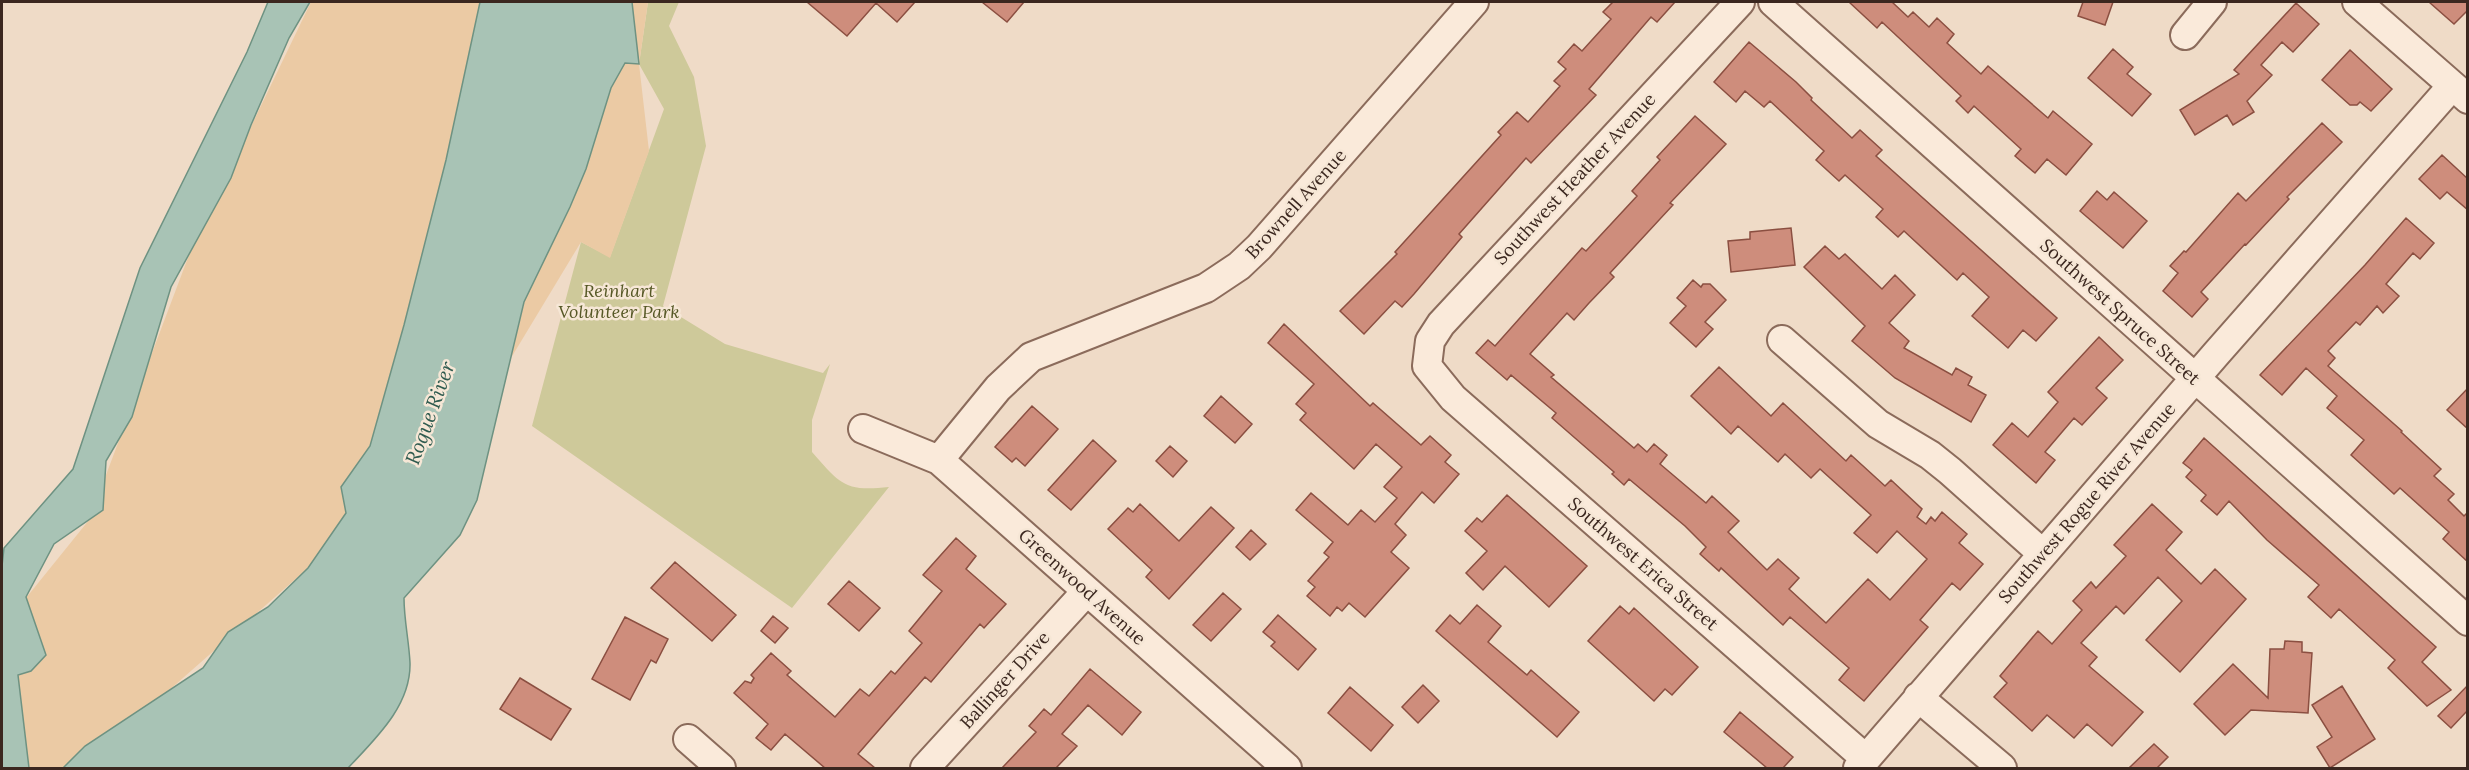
<svg xmlns="http://www.w3.org/2000/svg" width="2469" height="770" font-family="Lora,serif">
  <style>
    .green { fill: #cec99a }
    .sand { fill: #ebcaa4 }
    .water { fill: #a8c3b5; stroke: #6e9282; stroke-width: 1.5 }
    .building { fill: #ce8d7c; stroke: #8b4f41; stroke-width: 1.5 }
    .lines { fill: none; stroke-linecap: round; stroke-linejoin: round }
    .minor-casing { stroke: #8b6b5b; stroke-width: 32 }
    .minor { stroke: #faeada; stroke-width: 28 }
    .labels { text-anchor: middle; stroke-width: 5; stroke-linejoin: round; paint-order: stroke }
    .street-label { font-size: 18px; fill: #3b271f; stroke: #f6e7d6 }
    .park-label { font-size: 18px; font-style: italic; fill: #565826; stroke: #f6e7d6 }
    .water-label { font-size: 20px; font-style: italic; fill: #2f5b4f; stroke: #f6e7d6 }
  </style>
  <rect width="100%" height="100%" fill="#efdbc7"/>
  <path class="green" d="M648,2H679L669,26L694,77L706,146L663,306L725,344L823,373L830,364L812,420V452C840,484 845,492 889,487L792,608L532,426L581,242L610,257L664,109L639,64Z"/>
  <path class="sand" d="M311,2H480L446,160L409,308L370,446L341,487L346,513L308,568L167,692L72,768H29L18,674L46,654L26,598L89,520L189,255Z
    M596,2H648L639,64L649,151L610,258L581,242L511,358Z"/>
  <path class="water" d="M268,2H310L289,38L251,125L231,178L171,287L132,417L106,461L103,510L54,544L26,597L46,655L31,671L18,675L29,768H2V566L4,548L73,469L140,268L247,52Z
    M480,2H632L639,64L625,63L611,88L586,169L570,207L524,302L477,500L460,535L404,598C404,620 409,641 410,663C411,706 375,739 348,768H63L85,746L203,668L228,632L268,607L308,568L346,513L341,487L370,446L404,325L446,160Z"/>
  <path class="building" d="M807,2H915L897,22L876,3L847,36Z
    M982,2H1024L1007,22Z
    M1613,2H1675L1657,22L1651,17L1589,89L1596,95L1531,163L1526,158L1459,234L1462,237L1414,294L1402,307L1395,301L1364,334L1340,311L1397,254L1395,252L1501,135L1498,132L1517,112L1528,122L1560,86L1554,81L1566,69L1558,62L1574,44L1582,51L1611,19L1603,12Z
    M1849,2H1892L1908,17L1913,12L1929,27L1937,18L1954,34L1947,43L1981,74L1988,66L2048,118L2053,111L2092,144L2066,175L2047,159L2035,173L2015,156L2021,149L1974,106L1968,113L1956,101L1961,96L1882,22L1877,28Z
    M2083,2H2113L2105,25L2078,16Z
    M2429,2H2468V10L2454,24Z
    M2296,3L2319,24L2293,52L2282,42L2261,65L2272,75L2247,101L2254,112L2233,125L2227,115L2195,135L2180,110L2239,74L2234,70Z
    M1749,42L1796,82L1812,98L1811,100L1852,138L1860,130L1882,150L1876,156L2057,318L2036,341L2023,330L2008,348L1972,316L1989,297L1963,273L1957,280L1904,231L1898,237L1876,217L1883,209L1845,175L1839,181L1816,160L1824,151L1770,101L1764,107L1745,91L1736,102L1714,82Z
    M2113,49L2133,67L2127,74L2151,94L2132,116L2088,78Z
    M2350,50L2392,89L2371,111L2360,102L2357,105H2350L2322,80Z
    M1695,116L1726,144L1670,203L1673,205L1610,273L1614,277L1589,303L1574,320L1567,313L1530,354L1554,375L1551,377L1634,448L1638,444L1647,452L1654,444L1667,455L1660,464L1706,503L1712,496L1739,521L1728,532L1767,570L1778,559L1799,578L1789,589L1826,623L1868,579L1890,600L1927,559L1897,531L1877,553L1854,533L1871,515L1820,469L1811,478L1785,454L1778,462L1738,426L1731,434L1691,396L1719,367L1771,416L1783,403L1846,461L1851,455L1885,486L1891,480L1922,509L1917,517L1926,524L1931,517L1935,521L1942,512L1967,534L1959,543L1983,564L1960,590L1952,583L1920,620L1928,627L1864,701L1839,680L1849,668L1790,617L1783,625L1721,568L1719,571L1700,554L1706,547L1685,526L1629,479L1624,485L1612,474L1614,472L1552,418L1556,413L1511,375L1507,380L1476,353L1488,340L1495,346L1582,248L1586,251L1637,196L1632,191L1660,160L1657,157Z
    M2322,123L2342,142L2287,197L2289,199L2246,245L2245,244L2201,292L2208,299L2192,317L2163,291L2178,273L2170,266L2184,251L2186,252L2238,193L2246,201Z
    M2442,155L2468,179V210L2447,192L2440,199L2419,179Z
    M2097,191L2107,200L2114,192L2147,221L2123,248L2080,211Z
    M2406,218L2434,243L2420,259L2413,253L2386,284L2399,296L2383,313L2377,306L2360,325L2356,322L2328,351L2335,358L2328,366L2402,431L2401,432L2441,469L2434,476L2454,494L2448,500L2464,516L2468,512V562L2443,539L2449,532L2400,488L2394,494L2351,455L2364,440L2327,408L2337,396L2306,368L2282,395L2260,375L2365,265Z
    M1791,228L1795,265L1731,272L1728,241L1750,239V232Z
    M1825,246L1839,259L1845,254L1882,289L1895,275L1915,295L1889,323L1909,341L1904,348L1952,375L1956,368L1972,377L1968,385L1986,395L1971,422L1895,378L1852,341L1865,326L1804,267Z
    M1693,280L1701,287L1703,284H1710L1726,300L1705,322L1713,329L1696,347L1670,323L1686,306L1677,298Z
    M1284,324L1370,406L1373,403L1421,445L1430,436L1451,455L1445,462L1459,474L1434,503L1422,492L1395,524L1406,535L1391,552L1409,568L1365,617L1349,603L1342,611L1337,607L1330,616L1307,596L1315,587L1308,581L1329,557L1324,553L1333,542L1296,510L1311,493L1348,525L1361,510L1375,522L1397,498L1384,487L1402,467L1376,444L1354,469L1300,420L1306,413L1296,404L1314,384L1268,343Z
    M2099,337L2123,360L2096,388L2107,398L2082,425L2074,418L2045,452L2055,460L2036,483L1993,445L2012,423L2028,437L2058,402L2048,392Z
    M2468,388V429L2447,410Z
    M1221,396L1252,424L1235,443L1204,416Z
    M1032,406L1058,429L1025,466L1016,458L1012,462L995,447Z
    M2204,438L2436,647L2422,662L2451,690L2427,706L2388,668L2395,660L2339,609L2331,618L2308,597L2319,585L2267,540L2229,501L2217,515L2201,501L2206,495L2186,477L2192,470L2183,463Z
    M1093,440L1116,461L1071,510L1048,490Z
    M1170,446L1187,461L1173,477L1156,461Z
    M1507,495L1587,566L1549,607L1505,566L1483,590L1466,573L1487,551L1465,531L1477,518L1482,522Z
    M1140,504L1179,541L1211,507L1234,528L1169,599L1146,577L1152,570L1108,529L1128,508L1133,512Z
    M2152,504L2182,532L2166,550L2201,584L2215,569L2246,599L2180,672L2146,640L2182,601L2158,577L2124,614L2116,606L2081,643L2097,657L2089,666L2143,712L2112,746L2087,724L2074,738L2047,715L2032,731L1994,697L2007,683L2000,676L2038,631L2052,644L2082,610L2073,601L2091,582L2096,588L2126,556L2114,545Z
    M1251,530L1266,544L1250,560L1236,547Z
    M956,538L976,556L966,569L1006,604L984,628L980,624L931,682L925,677L858,754L875,768H825L785,734L771,750L756,738L768,724L734,693L745,681L751,683L754,678L751,675L771,653L791,671L787,675L835,717L860,689L869,696L891,671L895,674L922,643L909,631L942,591L923,575Z
    M675,562L736,615L712,641L651,588Z
    M849,581L880,608L859,631L828,604Z
    M1223,593L1241,609L1211,641L1193,625Z
    M1477,605L1501,626L1488,642L1527,675L1531,670L1579,712L1557,737L1436,631L1450,615L1460,624Z
    M1620,606L1629,614L1634,608L1698,667L1672,695L1665,689L1654,701L1588,641Z
    M1278,615L1316,649L1298,670L1271,646L1275,642L1263,632Z
    M773,616L788,628L775,643L761,631Z
    M625,617L668,639L656,663L651,660L630,700L592,679Z
    M2285,641L2302,642V652L2312,653L2308,713L2251,710L2225,735L2194,704L2233,664L2268,698L2270,649H2284Z
    M1090,669L1141,712L1122,735L1088,705L1062,734L1077,746L1056,768H1002L1036,732L1029,726L1044,709L1051,715Z
    M520,678L571,709L551,740L500,709Z
    M1423,685L1439,701L1418,723L1402,707Z
    M2468,685V710L2451,728L2438,716Z
    M2342,686L2375,739L2330,768L2317,747L2332,737L2312,705Z
    M1350,687L1393,725L1371,751L1328,713Z
    M1740,712L1793,757L1783,768H1767L1724,732Z
    M2154,744L2168,757L2157,768H2129Z"/>
  <g class="lines">
    <g class="minor-casing">
      <path id="minor" d="M1740,2L1441,324L1430,341L1427,366L1453,398L1865,758
        M1773,2L2468,621
        M2357,2L2468,99
        M2185,35L2212,2
        M1782,340L1878,424L1930,455L1950,471L2043,554
        M863,429L939,460L1287,768
        M939,460L998,388L1031,357L1206,288L1239,266L1259,247L1474,2
        M1918,697L2002,768
        M688,739L721,768
        M925,768L1086,592
        M1858,768L2216,354L2452,86"/>
    </g>
    <use href="#minor" class="minor"/>
  </g>
  <g class="labels">
    <g class="street-label">
      <text transform="translate(1575 179) rotate(-47)" y="6">Southwest Heather Avenue</text>
      <text transform="translate(1296 204) rotate(-48)" y="6">Brownell Avenue</text>
      <text transform="translate(2120 312) rotate(42)" y="6">Southwest Spruce Street</text>
      <text transform="translate(2087 503) rotate(-49)" y="6">Southwest Rogue River Avenue</text>
      <text transform="translate(1643 564) rotate(41)" y="6">Southwest Erica Street</text>
      <text transform="translate(1082 587) rotate(42)" y="6">Greenwood Avenue</text>
      <text transform="translate(1005 680) rotate(-48)" y="6">Ballinger Drive</text>
    </g>
    <g class="park-label">
      <text x="619" y="297">Reinhart<tspan x="619" dy="21">Volunteer Park</tspan></text>
    </g>
    <g class="water-label">
      <text transform="translate(430 413) rotate(-70)" y="7">Rogue River</text>
    </g>
  </g>
  <rect width="2469" height="770" fill="none" stroke="#3b271f" stroke-width="6"/>
</svg>
